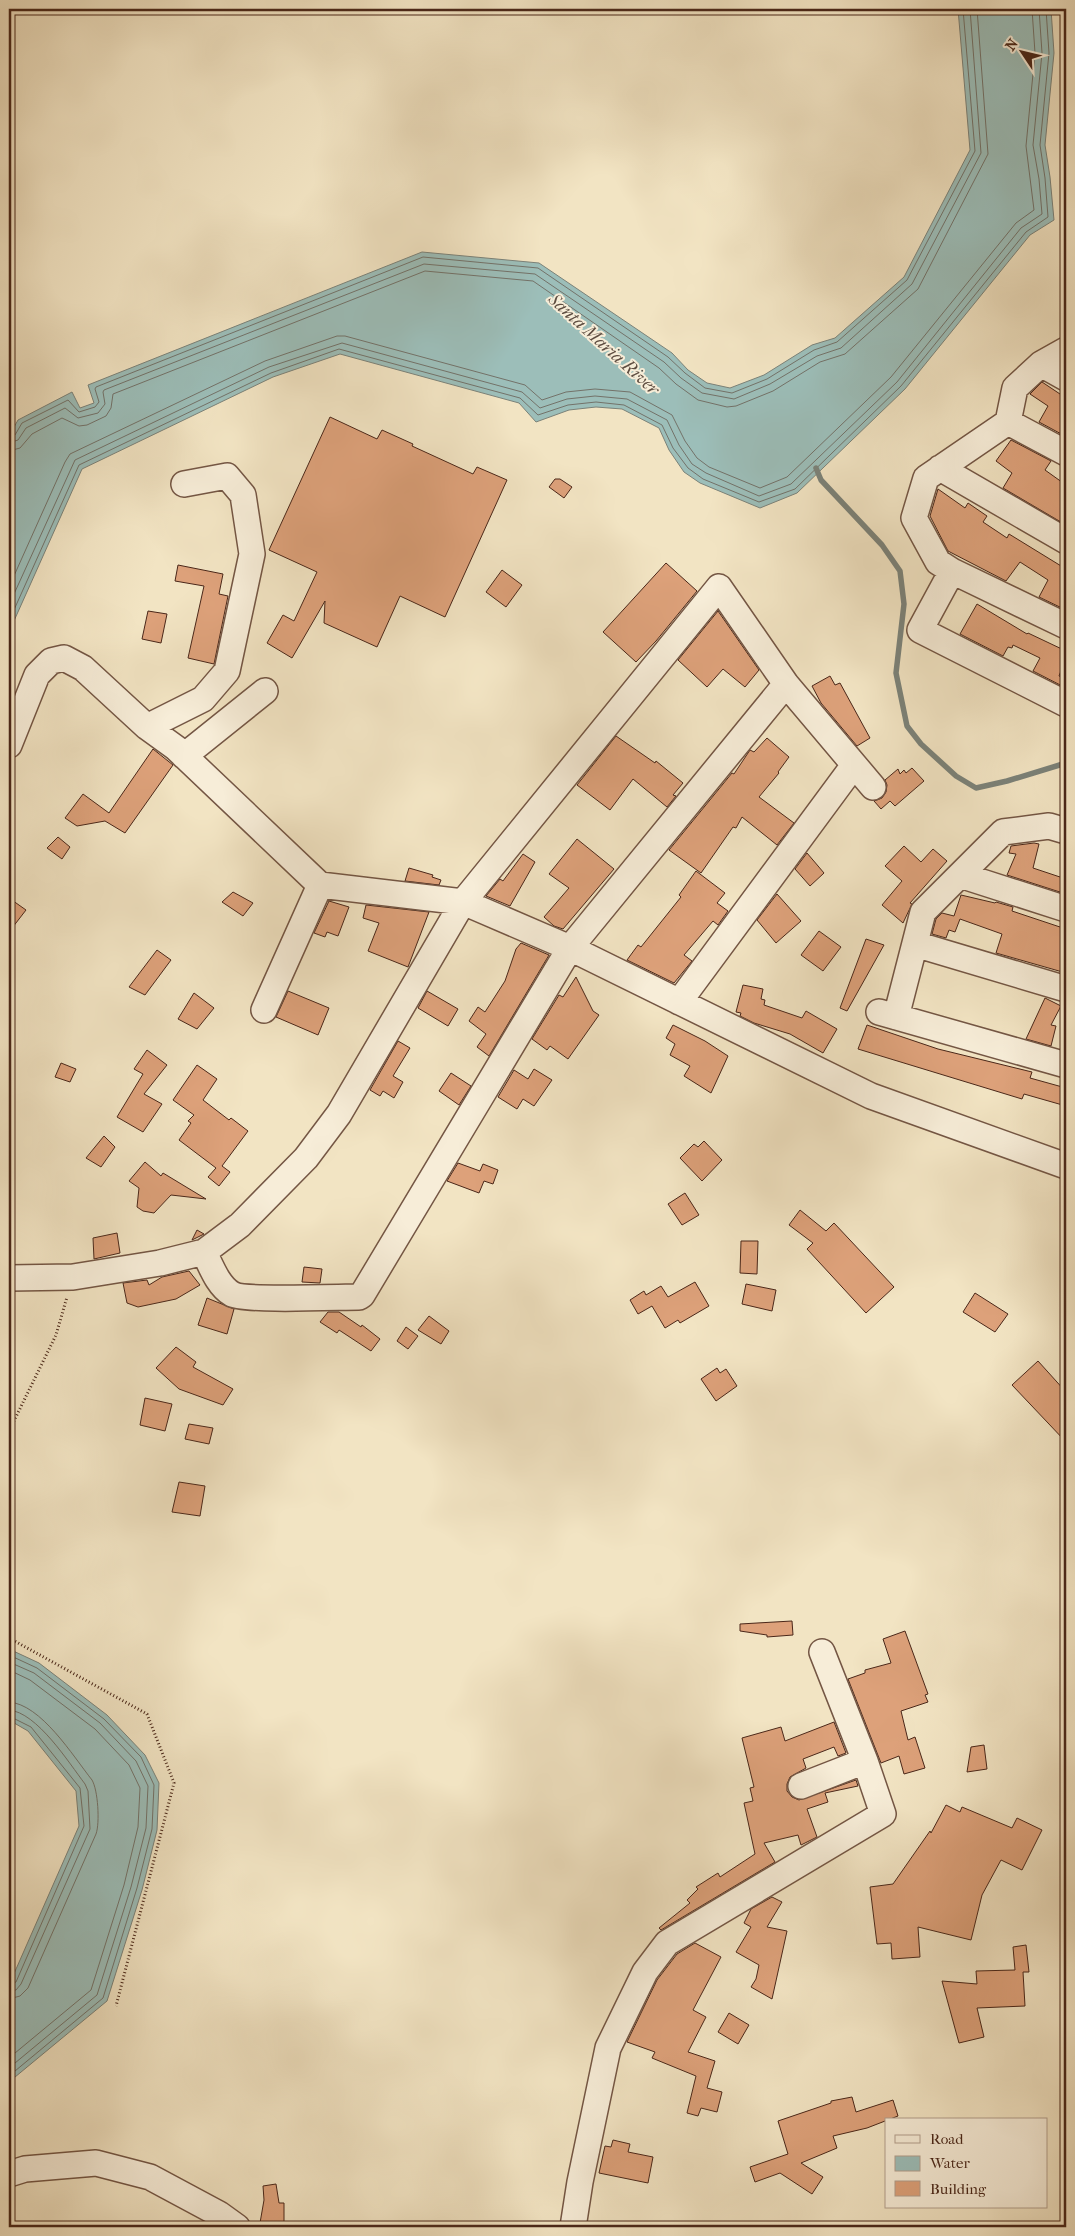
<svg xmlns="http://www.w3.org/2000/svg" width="1075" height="2236" font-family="'IM FELL French Canon',serif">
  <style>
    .water { fill: #9cbeb9; stroke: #7b8279 }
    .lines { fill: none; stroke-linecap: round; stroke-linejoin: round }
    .shore { stroke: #737269; stroke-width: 1 }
    .stream { stroke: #7b8279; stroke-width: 5.5 }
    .building { fill: #dda17a; stroke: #4a2719 }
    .minor-casing { stroke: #745644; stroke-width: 28 }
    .path { stroke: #4a2719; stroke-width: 3; stroke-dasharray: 1 2.5; stroke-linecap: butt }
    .minor { stroke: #f7edd8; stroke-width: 25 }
    .labels { text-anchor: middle; stroke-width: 4; stroke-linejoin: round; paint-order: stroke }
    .water-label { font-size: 18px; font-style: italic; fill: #5e4d41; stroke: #f7edd8 }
  </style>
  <rect width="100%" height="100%" fill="#f2e4c3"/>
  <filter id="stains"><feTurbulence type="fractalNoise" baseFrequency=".004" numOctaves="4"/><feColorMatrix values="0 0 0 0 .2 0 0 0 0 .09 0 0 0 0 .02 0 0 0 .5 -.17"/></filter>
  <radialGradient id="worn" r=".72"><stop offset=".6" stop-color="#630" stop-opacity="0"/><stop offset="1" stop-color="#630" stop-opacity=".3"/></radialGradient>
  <path class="water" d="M958,9H1051L1054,53L1045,145L1050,177L1054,220L1030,235L905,389L797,493L760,508L700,483L684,472L669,450L659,428L622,409L596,407L569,410L536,422L519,403L340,354L273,377L82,469L9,632V436L18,420L72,392L80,408L94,403L88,385L422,252L539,263L672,353L688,370L707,383L730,388L764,375L812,345L835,338L904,277L970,150Z
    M9,1649L39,1663L107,1715L145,1755L159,1783L157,1830L142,1890L107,2001L9,2082V1985L79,1826L76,1791L28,1731L9,1720Z"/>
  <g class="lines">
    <path class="shore" d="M9,437L15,435L22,423L68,400L79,412L95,407L99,402L95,389L96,387L423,257L538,268L668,357L685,373L705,388L732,393L767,379L814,350L837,342L907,280L975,151L963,9
      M9,443L18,440L26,428L65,408L78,418L98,413L105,404L103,392L104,390L424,264L535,274L664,362L681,378L702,393L734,399L770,384L817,356L841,348L912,284L981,153L970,9
      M9,451L20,448L32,434L62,418L79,426L87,425L106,416L111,408L113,394L425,271L533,281L659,368L676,384L698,400L727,407L736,406L773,391L820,362L845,354L918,289L988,154L977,9
      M9,587L65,462L70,454L265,361L337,336H345L525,385L542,400L566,392L595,389L630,392L672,415L685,441L697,458L709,467L760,488L787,477L891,377L1016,223L1034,210L1026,146L1035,53L1032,9
      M9,605L75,460L269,367L342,343L522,392L540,408L567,399L595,396L627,399L667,420L679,445L692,464L706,473L759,496L791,484L897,382L1021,228L1042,214L1039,179L1033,145L1042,53L1039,9
      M9,621L79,465L271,373L339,349L520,398L538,415L568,405L596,402L624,405L662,425L673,448L688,468L703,479L759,502L795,489L901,386L1026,232L1048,217L1045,178L1040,145L1049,53L1046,9
      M9,1655L37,1668L104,1719L141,1757L154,1785L152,1829L137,1888L103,1998L9,2076
      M9,1662L34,1673L100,1723L136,1761L148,1786L146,1828L131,1887L97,1995L9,2068
      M9,1670L30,1680L95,1729L129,1765L140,1788L138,1827L124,1885L91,1990L9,2058
      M9,1702C41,1704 73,1756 92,1780C98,1790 100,1823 96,1834L28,1988L20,1996L9,1999
      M9,1710C37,1712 69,1763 85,1784L88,1791L90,1829L21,1984L16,1990L9,1991
      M9,1716L31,1727L80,1788L84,1826L16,1982L9,1985"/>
    <path class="stream" d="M816,468L821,480L882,545L900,571L904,604L896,673L907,726L921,744L956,776L976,788L1007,781L1066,763"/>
  </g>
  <path class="building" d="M1042,382L1066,398L1065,436L1039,422L1048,406L1030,394Z
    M330,417L377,439L382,430L413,444L412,446L473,474L477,467L507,480L445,617L400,596L377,647L324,623L325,601L292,658L267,643L283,615L294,621L317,572L269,550Z
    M1011,440L1051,461L1045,470L1066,485V525L1003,488L1012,473L996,461Z
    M555,479H560L572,487L564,498L549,487Z
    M938,489L965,508L968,503L987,516L983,522L1007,538L1009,534L1066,569V610L1039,597L1048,580L1020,562L1006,581L948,551L930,516Z
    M666,563L697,591L656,641L636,662L603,632Z
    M178,565L223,574L219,594L228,596L214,664L188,658L204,586L175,581Z
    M502,570L522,585L506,607L486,592Z
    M977,604L1027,634L1028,633L1066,651V658L1059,676L1066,679V688L1033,671L1040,658L1013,645L1012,648L1008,647L1003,656L960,634Z
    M148,611L167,614L161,643L142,639Z
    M718,611L759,670L745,687L723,669L707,687L678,660Z
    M830,676L835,685L840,683L870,738L857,746L821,703L812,686Z
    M616,736L655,763L656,761L683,783L673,795L676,796L667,807L633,779L610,810L577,785Z
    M767,738L789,757L778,772L779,773L759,797L794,823L777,845L742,817L736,828L733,827L701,873L669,850L732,773L734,774L750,750L754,752Z
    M153,749L173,765L125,833L105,821L77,826L65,818L83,794L109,813Z
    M912,768L924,781L895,806L890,801L881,809L874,801L882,798L886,792L887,785L885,780L898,769L900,774L904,770L906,773Z
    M58,837L70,847L62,859L47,848Z
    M577,839L614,869L563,929L554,926L544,917L569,888L549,874Z
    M1034,843L1039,844L1033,868L1066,879V894L1007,875L1016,854L1009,853L1011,846Z
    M904,846L921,862L933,849L947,861L910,903L912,904L903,923L882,905L902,881L885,866Z
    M807,853L824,873L810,886L795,869Z
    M523,854L535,862L510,906L486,896L500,879L503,881Z
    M409,868L433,875L432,877L441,880L439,885L405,881Z
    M696,871L725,893L717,903L728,911L718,925L713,921L684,955L692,961L674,983L627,960L638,945L641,947L681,897L679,895Z
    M233,892L253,903L243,916L222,902Z
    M777,894L801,921L776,943L757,920Z
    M961,895L995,903L996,902L1013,907L1012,911L1066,929V973L996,953L1002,934L960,919L955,932L949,930L946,938L932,934L936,919L942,913L954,916Z
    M9,898L26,910L9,932Z
    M329,901L349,907L338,936L327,932L325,937L314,933Z
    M366,905L429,912L408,967L368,951L379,923L363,918Z
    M819,931L841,947L823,971L801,955Z
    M866,939L884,945L847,1011L840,1008Z
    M521,943L549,955L489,1056L477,1047L486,1034L469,1021L478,1007L485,1012L505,981L516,949Z
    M157,950L171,960L145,995L129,987Z
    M576,977L593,1011L599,1015L568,1059L550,1046L547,1050L532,1039L559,995L563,997Z
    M743,985L763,989L761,999L765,1000L764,1005L802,1018L806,1011L837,1029L823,1053L790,1034L754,1023L740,1016L741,1013L736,1012Z
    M288,991L329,1008L318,1035L276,1017Z
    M427,991L458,1009L448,1026L418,1008Z
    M194,993L214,1008L197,1029L178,1019Z
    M1045,998L1061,1006L1051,1025L1056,1026L1051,1046L1026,1039Z
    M673,1025L705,1041L728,1056L711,1093L684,1076L690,1066L670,1055L675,1044L666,1038Z
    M867,1025L938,1049L1032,1072L1030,1078L1066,1088V1106L1024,1094L1022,1099L858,1049Z
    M398,1041L410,1048L393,1076L403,1082L394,1098L383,1091L380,1096L370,1090Z
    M147,1050L167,1065L144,1094L162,1104L143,1132L117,1117L143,1074L134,1069Z
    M61,1063L76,1069L70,1082L55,1077Z
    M197,1065L217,1079L203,1100L229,1120L231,1118L248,1131L222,1166L230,1172L219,1186L208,1177L216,1168L179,1140L191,1123L188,1121L194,1115L173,1100Z
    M534,1069L552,1080L534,1106L523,1099L517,1109L498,1097L514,1070L528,1079Z
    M451,1073L471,1086L459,1105L439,1091Z
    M104,1136L115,1147L101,1167L86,1158Z
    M704,1141L722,1160L702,1181L680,1158L694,1144L698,1147Z
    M145,1162L161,1176L163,1173L206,1199L171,1195L154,1213L143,1211L137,1207L139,1188L129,1181Z
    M458,1163L480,1171L483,1164L498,1170L493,1184L484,1181L479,1193L447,1181Z
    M685,1193L699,1215L682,1225L668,1204Z
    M800,1210L826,1231L834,1223L894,1287L866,1313L807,1249L813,1243L789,1225Z
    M197,1230L204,1234L192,1240Z
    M117,1233L120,1253L94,1259L93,1238Z
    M741,1241H758L757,1274L740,1273Z
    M304,1267L322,1269L320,1283L302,1282Z
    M189,1271L200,1285L176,1299L138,1307L127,1303L123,1283L147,1280L149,1285L162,1277Z
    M695,1282L709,1306L680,1323L678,1320L665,1328L652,1306L638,1314L630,1300L644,1291L646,1295L661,1286L668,1297Z
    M746,1284L776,1290L772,1311L742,1304Z
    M975,1293L1008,1314L995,1332L963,1312Z
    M207,1298L234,1309L227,1334L198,1325Z
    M328,1312H339L361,1327L362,1325L380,1339L371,1351L339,1330L337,1333L320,1322Z
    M429,1316L449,1331L441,1344L418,1330Z
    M406,1327L418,1336L408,1349L397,1341Z
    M176,1347L196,1362L193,1367L233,1389L223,1405L179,1389L156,1368Z
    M1038,1361L1066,1392V1442L1012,1385Z
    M717,1368L720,1373L726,1369L737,1386L716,1401L701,1379Z
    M145,1398L172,1404L165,1431L140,1425Z
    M189,1424L213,1428L209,1444L185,1439Z
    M179,1482L205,1486L200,1516L172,1512Z
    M792,1621L793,1635L767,1637V1635L740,1631V1624Z
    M905,1631L928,1694L925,1695L928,1702L901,1711L908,1740L915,1737L925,1768L904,1774L899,1756L881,1763L848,1679L865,1673V1670L891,1663L883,1639Z
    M834,1722L846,1753L838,1756L834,1747L803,1759L806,1768L790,1777L787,1784V1791L792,1797L799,1800L856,1780L858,1786L825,1793L828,1802L807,1809L817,1837L801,1845L798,1835L764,1843L775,1862L661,1930L659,1928L690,1903L687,1900L698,1889L696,1887L718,1873L720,1877L755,1854L744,1803L753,1801L750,1788L754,1787L742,1738L781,1727L785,1741Z
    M984,1745L987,1769L967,1772L971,1747Z
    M946,1805L960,1812L962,1807L1012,1828L1017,1818L1042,1830L1022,1870L1001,1860L982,1895L971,1940L918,1927L920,1957L892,1959L891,1943L877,1944L870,1887L893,1884L930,1831L931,1833Z
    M772,1897L782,1902L767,1927L787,1931L772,1999L751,1987L756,1979L759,1965L736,1952L751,1927L744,1923L751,1909Z
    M695,1943L721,1957L693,2010L706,2017L688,2052L715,2061L707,2088L722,2092L717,2112L701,2108L698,2116L687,2113L696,2076L652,2058L655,2052L627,2042L657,1980L677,1954Z
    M1026,1945L1029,1972H1023L1025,2006L977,2008L984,2037L959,2043L942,1981L977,1984L976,1971L1015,1970L1013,1947Z
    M729,2013L749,2025L738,2044L718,2032Z
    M852,2097L856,2112L893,2100L898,2116L867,2128L833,2136L837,2148L801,2163L823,2177L812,2194L780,2173L755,2182L750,2167L788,2154L778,2121L831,2103V2101Z
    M613,2140L630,2144L628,2152L653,2157L648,2183L599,2173L605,2146L611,2147Z
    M276,2184L279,2203H284V2227L260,2223L264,2200L263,2186Z"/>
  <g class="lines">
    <g class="minor-casing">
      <path id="minor" d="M1066,350L1041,364L1015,388L1008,422L926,478L914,518L938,562L952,571L1066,626
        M1041,364L1066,378
        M1008,422L1066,453
        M940,468L1066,541
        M952,571L920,630L1066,704
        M147,727L203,699L227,671L252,554L243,495L227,476L184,484
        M9,745L37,675L51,661L64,658L83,668L147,727L176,748L320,885L463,902L570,948L871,1096L1066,1166
        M184,756L265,691
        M960,875L1066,909
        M915,944L1066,989
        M679,1002L854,765
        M264,1010L320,885
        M879,1012L1066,1065
        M896,1017L923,912L1003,832L1049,826L1066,831
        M204,1252L240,1225L306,1158L339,1114L463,902L719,587L786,684L873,787
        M9,1278L73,1277L160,1263L204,1252C211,1266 218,1286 232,1294C244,1301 338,1297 359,1297L362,1295L570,948L786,684
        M801,1786L865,1761
        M9,2174L25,2169L96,2163L150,2177L219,2214L237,2227
        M573,2227L580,2182L608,2048L645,1972L667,1943L883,1814L865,1761L822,1652"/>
    </g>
    <path class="path" d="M9,1431L56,1335L67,1297
      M9,1638L147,1714L174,1783L116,2006"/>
    <use href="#minor" class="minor"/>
  </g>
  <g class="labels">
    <g class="water-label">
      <text transform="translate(604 344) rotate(42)" y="6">Santa Maria River</text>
    </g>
  </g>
  <rect width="1075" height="2236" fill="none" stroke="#f2e4c3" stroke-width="30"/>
  <rect x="10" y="10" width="1055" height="2216" fill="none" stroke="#4a2719" stroke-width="2.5"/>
  <rect x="15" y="15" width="1045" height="2206" fill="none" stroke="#4a2719"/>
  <rect x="885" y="2118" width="162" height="90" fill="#f7edd8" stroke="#b29e8c"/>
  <rect x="895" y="2135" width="25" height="8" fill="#f7edd8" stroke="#b29e8c"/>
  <text x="930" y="2144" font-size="15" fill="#4a2719">Road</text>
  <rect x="895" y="2156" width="25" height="15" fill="#9cbeb9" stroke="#b29e8c"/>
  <text x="930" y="2168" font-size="15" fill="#4a2719">Water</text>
  <rect x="895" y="2181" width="25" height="15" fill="#dda17a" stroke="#b29e8c"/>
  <text x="930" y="2194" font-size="15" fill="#4a2719">Building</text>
  <g transform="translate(1022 52) rotate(305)" stroke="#f7edd8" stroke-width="4" paint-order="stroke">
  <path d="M0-4L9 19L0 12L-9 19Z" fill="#4a2719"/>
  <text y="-8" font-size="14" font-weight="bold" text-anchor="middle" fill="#4a2719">N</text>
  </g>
  <rect width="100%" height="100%" filter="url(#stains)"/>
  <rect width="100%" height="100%" fill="url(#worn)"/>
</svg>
